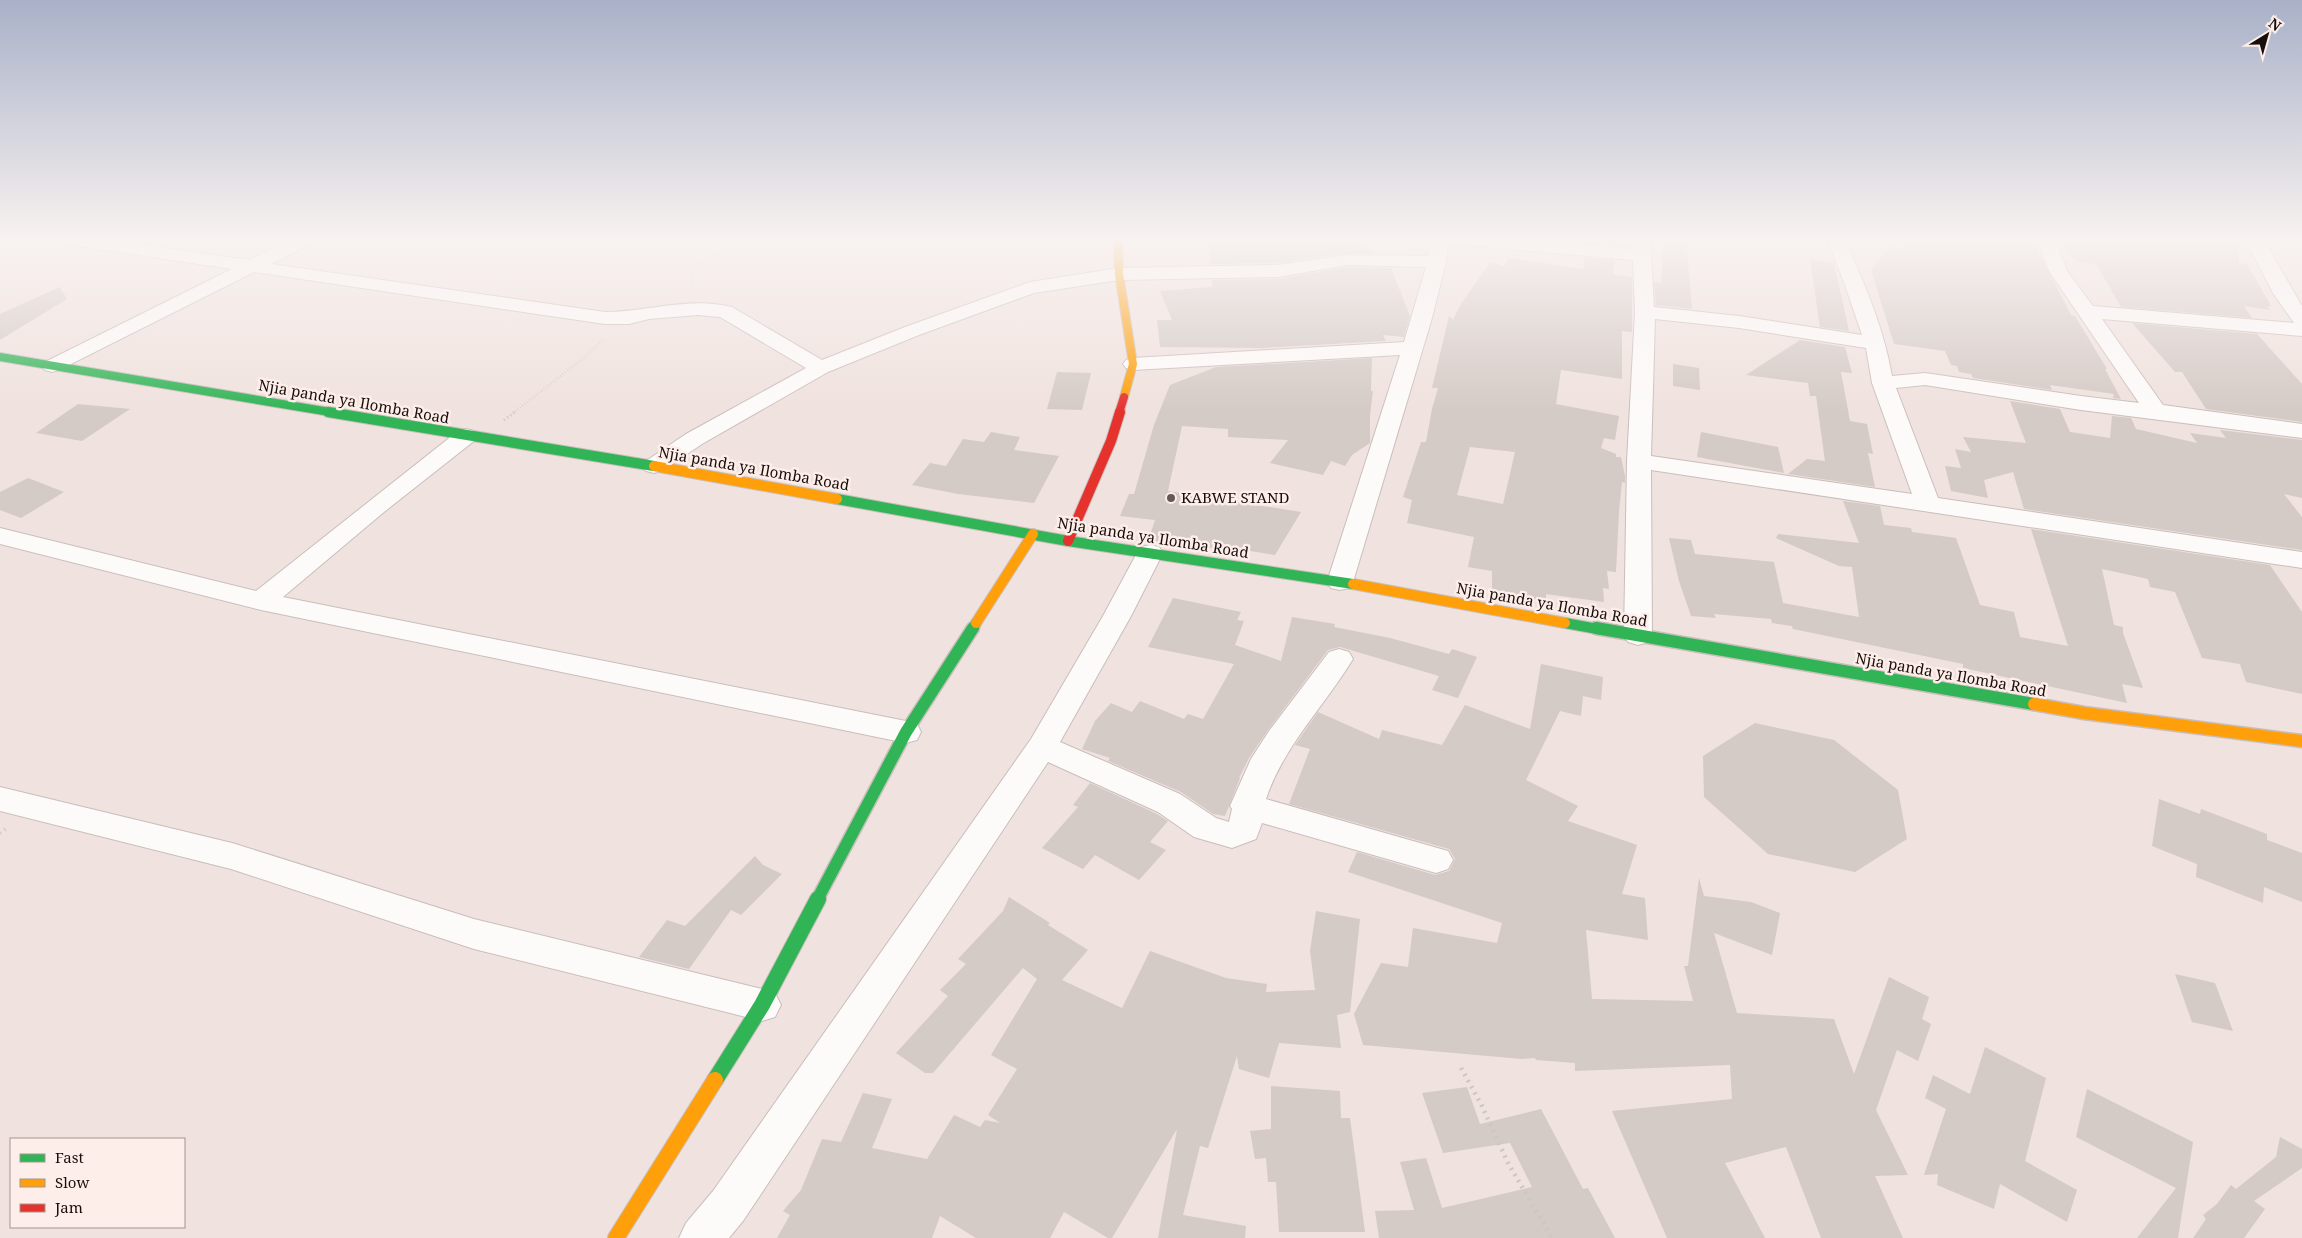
<svg xmlns="http://www.w3.org/2000/svg" width="2302" height="1238" font-family="'Noto Serif',serif">
  <style>
    .building { fill: #d4cac6; fill-rule: evenodd }
    .lines { fill: none; stroke-linecap: round; stroke-linejoin: round }
    .street-casing { stroke: #c9bebb; stroke-width: 2 }
    .fast-far3-casing { stroke: #c9bebb; stroke-width: 10 }
    .fast-far2-casing { stroke: #c9bebb; stroke-width: 12 }
    .fast-far1-casing { stroke: #c9bebb; stroke-width: 15 }
    .fast-casing { stroke: #c9bebb; stroke-width: 18 }
    .slow-far3-casing { stroke: #c9bebb; stroke-width: 10 }
    .slow-far2-casing { stroke: #c9bebb; stroke-width: 12 }
    .slow-far1-casing { stroke: #c9bebb; stroke-width: 15 }
    .slow-casing { stroke: #c9bebb; stroke-width: 18 }
    .jam-far1-casing { stroke: #c9bebb; stroke-width: 10 }
    .jam-casing { stroke: #c9bebb; stroke-width: 12 }
    .path-far3 { stroke: #ccc6c5; stroke-width: 2.5; stroke-dasharray: 0.5 2.5; stroke-linecap: butt }
    .path-far2 { stroke: #ccc6c5; stroke-width: 3; stroke-dasharray: 1 3; stroke-linecap: butt }
    .path-far1 { stroke: #ccc6c5; stroke-width: 4; stroke-dasharray: 1 4.5; stroke-linecap: butt }
    .path { stroke: #ccc6c5; stroke-width: 4.5; stroke-dasharray: 2 5; stroke-linecap: butt }
    .street { fill: #fdfbfa; fill-rule: evenodd }
    .fast-far3 { stroke: #30b455; stroke-width: 8 }
    .fast-far2 { stroke: #30b455; stroke-width: 10 }
    .fast-far1 { stroke: #30b455; stroke-width: 12 }
    .fast { stroke: #30b455; stroke-width: 16 }
    .slow-far3 { stroke: #ff9f0a; stroke-width: 8 }
    .slow-far2 { stroke: #ff9f0a; stroke-width: 10 }
    .slow-far1 { stroke: #ff9f0a; stroke-width: 12 }
    .slow { stroke: #ff9f0a; stroke-width: 16 }
    .jam-far1 { stroke: #e5322d; stroke-width: 8 }
    .jam { stroke: #e5322d; stroke-width: 10 }
    .poi-dot { fill: #645956; stroke: #feeee9; stroke-width: 2 }
    .labels { text-anchor: middle; stroke-width: 5; stroke-linejoin: round; paint-order: stroke }
    .street-label { font-size: 15px; fill: #180f0d; stroke: #feeee9 }
    .poi-label { font-size: 15px; fill: #180f0d; stroke: #feeee9; text-anchor: start }
  </style>
  <rect width="100%" height="100%" fill="#f0e2de"/>
  <path class="building" d="M1209,239H1357L1374,253H1347L1278,263L1211,264Z
    M1589,239H1619L1618,246L1588,243Z
    M1664,239H1686L1692,309L1656,305L1654,282L1661,283Z
    M1927,239H2032L2071,315L2075,316L2107,369H2105L2121,399L2113,398L2114,394L2050,385L2052,390L1973,378L1971,374L1959,372L1957,366L1951,365L1945,351L1894,344L1871,270L1890,247L1905,249L1901,240L1929,243Z
    M2057,239H2239V263L2247,264L2271,306H2268L2270,310L2244,306L2252,318L2121,307L2096,264L2078,262Z
    M1508,258L1583,269L1585,258L1615,260L1613,274L1632,277V332L1622,331V379L1561,370L1556,404L1619,416L1615,440L1604,438L1601,448L1616,454V457H1621L1625,476V483L1622,482L1619,512L1616,572L1607,571L1609,589L1603,588L1604,602L1546,594V601L1492,594V571L1468,567L1474,537L1407,523L1412,500L1403,497L1421,442H1426L1432,409L1438,388H1432L1449,316L1453,320L1461,304L1490,262L1505,266ZM1470,447L1515,452L1503,504L1457,495Z
    M1810,259L1834,263L1849,331L1820,327Z
    M1347,267L1391,268L1410,316L1404,337L1383,335L1386,341L1263,348H1265L1160,347L1157,320H1172L1160,291L1212,287V280L1278,279Z
    M60,287L67,299L0,340V314Z
    M2132,323L2257,334L2302,384V422L2206,409L2182,372H2175Z
    M1800,340L1845,347L1852,373L1841,372L1850,421L1867,424L1873,454L1868,453L1875,487L1788,474L1807,459L1825,461L1816,396H1810L1808,383L1746,375Z
    M1372,358L1371,391H1373L1370,415V443L1352,455L1345,466L1331,461L1323,475L1270,463L1288,440L1228,437V429L1182,426L1168,491L1301,512L1275,555L1213,545L1212,548L1148,541L1155,520L1120,516L1129,494H1134L1154,425L1170,385L1216,367Z
    M1673,364L1699,368L1700,390L1673,386Z
    M1057,372L1091,373L1082,410L1047,409Z
    M2010,401L2060,409L2070,432L2110,438L2112,416L2131,418L2136,429L2197,443L2190,433L2226,438L2220,430L2302,440V498L2284,494L2302,517V550L2024,509L2013,472L1984,480L1988,498L1951,491L1945,466L1961,468L1955,449L1971,452L1963,437L2026,443Z
    M78,404L130,409L82,441L36,433Z
    M991,432L1020,437L1014,450L1059,456L1034,503L958,494L912,485L930,463L946,466L963,439L984,442Z
    M1701,432L1778,447L1784,473L1697,457Z
    M28,478L64,492L21,518L0,510V492Z
    M1843,501L1880,506L1884,525L1911,528L1912,532L1956,538L1980,605L2014,612L2020,637L2068,646L2031,529L2270,565L2302,612V694L2246,682L2240,664L2202,658L2175,592L2150,587L2148,579L2102,569L2114,625L2123,627V633L2143,688L2122,684L2127,703L1963,668V664L1793,629L1792,626L1772,623L1771,619L1714,614L1716,618L1691,616L1679,581L1669,538L1691,540L1695,554L1774,562L1783,603L1859,617L1852,567L1839,566L1776,538L1778,534L1859,543Z
    M1173,598L1241,612L1237,620L1244,621L1235,645L1281,661L1292,617L1335,624L1334,627L1390,638L1449,654L1452,649L1477,657L1458,698L1432,690L1439,676L1340,647L1328,650L1268,730L1249,758L1239,778H1240L1225,816L1213,814L1181,792L1108,761L1110,758L1082,749L1095,721L1111,703L1132,712L1140,701L1184,719L1188,714L1203,719L1234,664L1148,647Z
    M1541,664L1603,677L1601,700L1583,696L1581,716L1560,711L1526,780L1578,806L1568,821L1637,845L1622,894L1645,898L1648,940L1586,930L1592,999L1693,1001L1684,966H1688L1699,878L1704,896L1751,902L1780,913L1772,955L1714,933L1737,1013L1834,1019L1854,1074L1889,977L1929,997L1922,1019L1931,1024L1918,1061L1897,1050L1876,1110L1908,1175L1875,1176L1903,1238H1821L1786,1147L1725,1163L1765,1238H1667L1612,1111L1732,1099L1730,1065L1575,1071V1063L1536,1060L1535,1058L1522,1059L1363,1045L1354,1014L1381,963L1408,967L1413,928L1497,943L1502,923L1348,872L1357,852L1435,875L1449,871L1455,859L1449,849L1289,804L1310,749L1295,745L1318,712L1379,739L1382,730L1442,745L1465,705L1530,729Z
    M1755,723L1834,740L1898,790L1907,839L1855,872L1768,854L1704,797L1703,756Z
    M1090,783L1157,814L1168,821L1150,842L1166,850L1139,880L1095,855L1083,869L1042,848L1078,807L1073,805Z
    M2159,799L2200,814L2201,809L2267,834V840L2302,853V902L2264,887L2263,903L2196,877L2197,864L2152,846Z
    M755,856L763,865L782,874L741,915L731,910L689,969L639,957L667,920L685,926Z
    M1009,897L1050,923L1048,925L1088,950L1062,980L1122,1008L1150,951L1226,978L1267,984L1266,992L1315,990L1310,951L1316,911L1360,919L1350,1012L1337,1015L1341,1048L1279,1043L1269,1078L1239,1069L1237,1056L1208,1148L1200,1146L1183,1215L1246,1226L1245,1238H1158L1177,1129L1112,1238H1108L1064,1212L1050,1238H976L940,1216L932,1238H777L790,1215L783,1211L801,1190L822,1139L841,1142L863,1093L892,1099L872,1148L927,1159L954,1115L980,1127L985,1120L1000,1123L988,1115L1017,1069L991,1055L1037,979L1023,968L933,1073H925L896,1053L948,996L940,990L966,964L958,959L1003,911Z
    M2175,974L2215,983L2233,1031L2192,1022Z
    M1985,1047L2046,1078L2025,1161L2077,1190L2067,1222L2000,1184L1994,1209L1937,1185L1938,1174L1924,1175L1946,1109L1925,1098L1933,1075L1970,1094Z
    M1271,1086L1340,1091L1341,1118H1350L1365,1232H1279L1276,1182H1268L1266,1158L1255,1159L1250,1131L1271,1129Z
    M1467,1087L1480,1124L1541,1109L1583,1189L1588,1188L1615,1238H1379L1375,1211L1414,1210L1400,1162L1426,1158L1442,1208L1532,1187L1510,1143L1443,1153L1422,1093Z
    M2087,1089L2193,1142L2178,1238H2137L2176,1188L2076,1137Z
    M2280,1137L2302,1149V1168L2254,1201L2265,1209L2244,1238H2193L2206,1219L2203,1215L2217,1204L2231,1185L2236,1189L2276,1157Z"/>
  <g class="lines">
    <g class="street-casing">
      <path id="street" d="M56,239H101L249,260L292,239H315L312,243L271,264L605,312C647,312 690,296 732,307L822,360L905,327L1030,282L1119,268L1278,265L1347,255L1428,256L1430,239H1516L1633,249L1632,239H1650L1654,307L1739,316L1862,335L1846,288L1827,239H1845C1864,283 1884,328 1892,376L1925,373L2081,396L2139,403L2049,271L2037,239H2055L2067,271L2093,306L2294,323L2273,293L2245,239H2263L2302,306V336L2102,319L2163,405L2302,424V438L2081,410L1925,385L1896,388L1938,498L2302,552V568L1651,470L1652,636L1648,642L1638,645L1628,642L1624,636L1627,461L1635,312L1633,260L1455,244L1448,241L1446,262L1432,318L1353,582L1349,588L1340,590L1331,588L1327,582L1400,355L1133,370L1126,368L1123,364L1126,360L1133,358L1404,342L1426,267L1347,265L1278,277L1119,280L1034,293L919,335L828,372L702,444L662,471L654,473L646,471L642,466L646,461L686,434L806,368L720,317L698,315L649,319L629,324H605L254,272L59,370L52,372L45,370L41,366L45,362L232,269L65,244L59,243ZM1655,319L1739,328L1866,348L1872,383L1912,494L1651,456Z
        M466,429L474,431L477,436L474,441L384,512L283,597L906,721L917,724L921,732L917,740L906,743L261,610L0,544V528L256,591L458,431Z
        M1150,545L1159,547L1163,553L1131,616L1060,742L1180,794L1216,818L1229,822L1232,809L1230,806L1251,759L1269,731L1329,652L1339,649L1349,652L1353,659C1324,707 1284,745 1266,799L1448,851L1453,860L1448,869L1436,873L1262,823L1256,839L1232,848L1194,837L1158,812L1048,762L743,1221L729,1238H679L686,1223L713,1191L1031,739L1103,616L1137,553L1141,547Z
        M0,787L232,843L474,919L762,989L775,993L781,1005L775,1017L762,1021L474,949L231,869L0,811Z"/>
    </g>
    <g class="fast-far3-casing">
      <path id="fast-far3" d="M0,357L336,413"/>
    </g>
    <g class="fast-far2-casing">
      <path id="fast-far2" d="M328,412L654,466
        M837,499L1068,541L1353,584
        M1565,623L1603,630
        M972,630L976,623"/>
    </g>
    <g class="fast-far1-casing">
      <path id="fast-far1" d="M1596,628L2034,704
        M817,900L906,732L973,628"/>
    </g>
    <g class="fast-casing">
      <path id="fast" d="M715,1080L762,1005L818,899"/>
    </g>
    <g class="slow-far3-casing">
      <path id="slow-far3" d="M1118,239L1119,274L1133,364L1124,397"/>
    </g>
    <g class="slow-far2-casing">
      <path id="slow-far2" d="M654,466L837,499
        M1353,584L1565,623
        M976,623L1033,534"/>
    </g>
    <g class="slow-far1-casing">
      <path id="slow-far1" d="M2034,704L2084,713L2302,741"/>
    </g>
    <g class="slow-casing">
      <path id="slow" d="M616,1238L715,1080"/>
    </g>
    <g class="jam-far1-casing">
      <path id="jam-far1" d="M1119,413L1124,397"/>
    </g>
    <g class="jam-casing">
      <path id="jam" d="M1068,541L1111,441L1120,412"/>
    </g>
    <path class="path-far3" d="M688,289L691,286L693,269L730,244
      M513,413L585,357L604,339"/>
    <path class="path-far2" d="M504,420L515,412"/>
    <path class="path-far1" d="M0,833L7,828"/>
    <path class="path" d="M1461,1068L1481,1104L1508,1163L1552,1238"/>
    <use href="#street" class="street"/>
    <use href="#fast-far3" class="fast-far3"/>
    <use href="#fast-far2" class="fast-far2"/>
    <use href="#fast-far1" class="fast-far1"/>
    <use href="#fast" class="fast"/>
    <use href="#slow-far3" class="slow-far3"/>
    <use href="#slow-far2" class="slow-far2"/>
    <use href="#slow-far1" class="slow-far1"/>
    <use href="#slow" class="slow"/>
    <use href="#jam-far1" class="jam-far1"/>
    <use href="#jam" class="jam"/>
  </g>
  <linearGradient id="sky" x2="0" y2="1"><stop stop-color="#a9b1c8"/><stop offset="0.58" stop-color="#f8f2f0"/><stop offset="1" stop-color="#f8f2f0" stop-opacity="0"/></linearGradient>
  <rect width="2302" height="412" fill="url(#sky)"/>
  <circle class="poi-dot" cx="1171" cy="498" r="5"/>
  <g class="labels">
    <g class="street-label">
      <text transform="translate(354 402) rotate(10)" y="5">Njia panda ya Ilomba Road</text>
      <text transform="translate(754 469) rotate(10)" y="5">Njia panda ya Ilomba Road</text>
      <text transform="translate(1153 538) rotate(9)" y="5">Njia panda ya Ilomba Road</text>
      <text transform="translate(1552 605) rotate(10)" y="5">Njia panda ya Ilomba Road</text>
      <text transform="translate(1951 675) rotate(10)" y="5">Njia panda ya Ilomba Road</text>
    </g>
    <g class="poi-label">
      <text x="1181" y="503">KABWE STAND</text>
    </g>
  </g>
  <rect x="10" y="1138" width="175" height="90" fill="#feeee9" stroke="#a29591"/>
  <rect x="20" y="1154" width="25" height="8" fill="#30b455" stroke="#a29591"/>
  <text x="55" y="1163" font-size="15" fill="#180f0d">Fast</text>
  <rect x="20" y="1179" width="25" height="8" fill="#ff9f0a" stroke="#a29591"/>
  <text x="55" y="1188" font-size="15" fill="#180f0d">Slow</text>
  <rect x="20" y="1204" width="25" height="8" fill="#e5322d" stroke="#a29591"/>
  <text x="55" y="1213" font-size="15" fill="#180f0d">Jam</text>
  <g transform="translate(2267 35) rotate(37)" stroke="#feeee9" stroke-width="4" paint-order="stroke">
  <path d="M0-4L9 19L0 12L-9 19Z" fill="#180f0d"/>
  <text y="-8" font-size="14" font-weight="bold" text-anchor="middle" fill="#180f0d">N</text>
  </g>
</svg>
